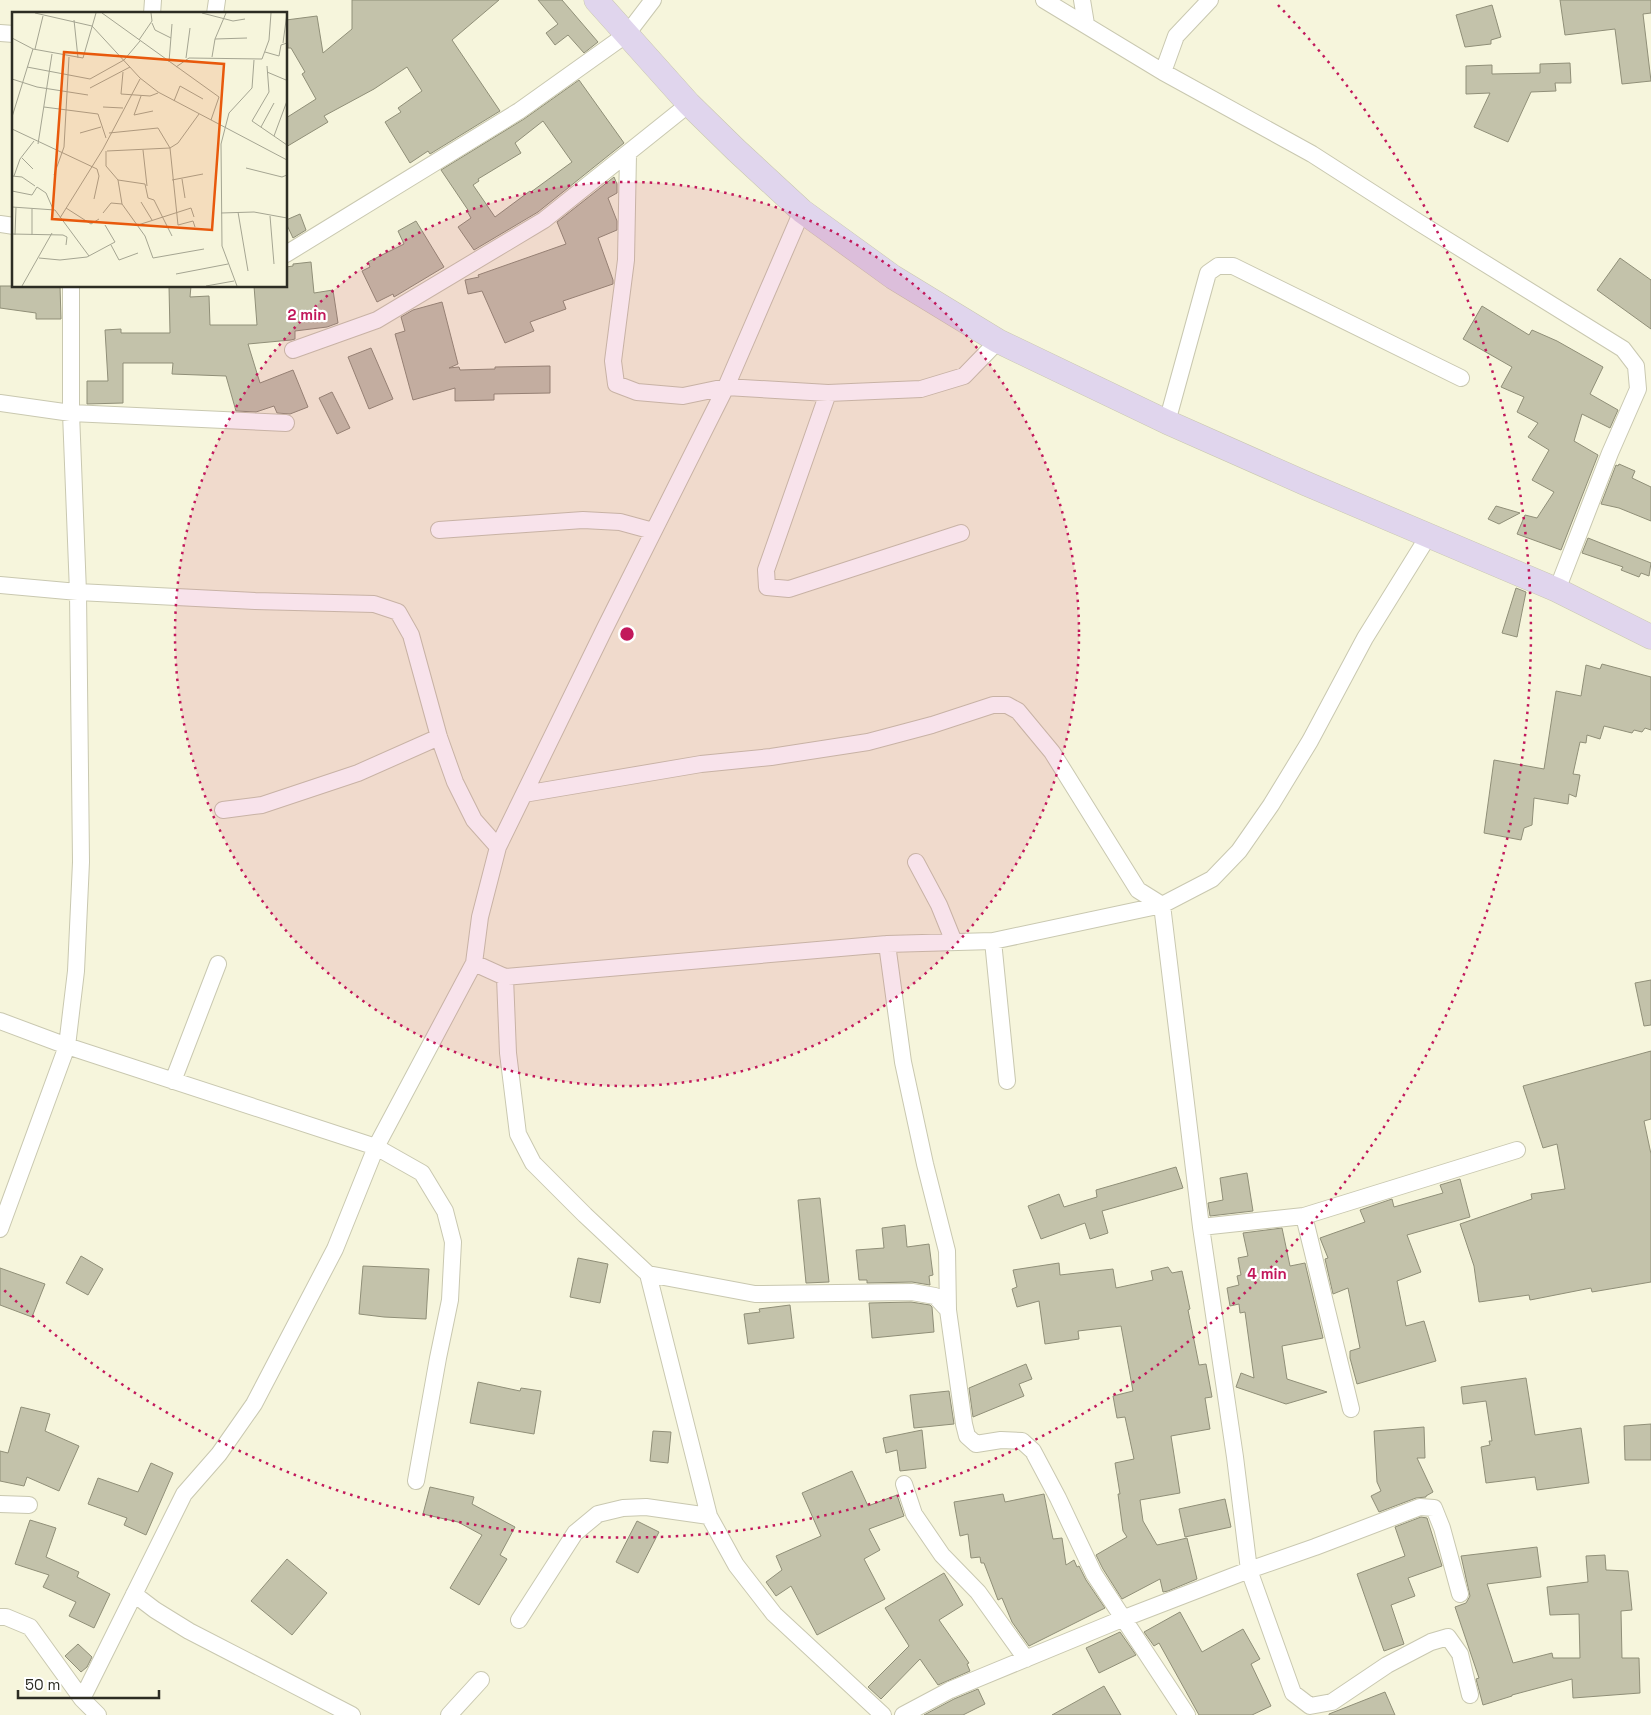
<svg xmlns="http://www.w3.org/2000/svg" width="1651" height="1715" font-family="'Space Grotesk',sans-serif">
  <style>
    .building { fill: #c3c2aa; stroke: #908f78; fill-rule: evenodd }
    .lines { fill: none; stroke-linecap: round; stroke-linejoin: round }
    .street-casing { stroke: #c9c8b0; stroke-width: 18 }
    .secondary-casing { stroke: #c9c8b0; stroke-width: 25 }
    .street { stroke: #fff; stroke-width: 16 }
    .secondary { stroke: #e0d5ed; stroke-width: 24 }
    .ring { fill: none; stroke: #c2185b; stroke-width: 2.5; stroke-dasharray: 2.5 5 }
    .inset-road { fill: none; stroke: #a5a592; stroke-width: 1 }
    .view { fill: #e8590c; fill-opacity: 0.15; stroke: #e8590c; stroke-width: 2.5 }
    .inset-edge { fill: none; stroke: #2c2c23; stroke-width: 2.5 }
    .centre { fill: #c2185b; stroke: #fff; stroke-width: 2.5 }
    .ring-label { font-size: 15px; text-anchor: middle; font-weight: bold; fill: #c2185b; stroke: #fff; stroke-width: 4.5; stroke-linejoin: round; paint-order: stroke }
  </style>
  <rect width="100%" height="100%" fill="#f6f5dc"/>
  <path class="building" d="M352,0H499L452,40L500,111L430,154L428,151L410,163L385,122L401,112L398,108L422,91L407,67L374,89L324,116L328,122L286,147V118L316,99L302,74L305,72L291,48H288L286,20L317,16L323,53L352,29Z
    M538,0H562L598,42L584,53L568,35L555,45L546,33L558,24Z
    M1560,0H1651V13L1643,14L1651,81L1622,84L1615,29L1565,35Z
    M1492,5L1501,37L1491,40V44L1465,47L1456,15Z
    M1570,63L1571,83H1555L1556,91L1531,92L1508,142L1474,127L1490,93L1466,94V66L1492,65V74L1540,73V64Z
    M579,80L624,143L538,212L474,250L458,227L471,218L467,211L468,210L441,170L524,119ZM543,121L572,162L531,192L530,191L495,217L473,185L479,181L478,179L521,153L515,143Z
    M614,177L617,184V193L608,198L617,221V230L598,238L613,280V284L563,301L566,309L530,322L534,331L505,343L482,291L468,294L465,280L479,277L478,275L566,244L557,222Z
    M300,214L306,230L293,238L286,223V220Z
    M416,221L444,267L394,297L393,294L377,302L362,271L370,267L368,262L404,244L398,231Z
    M1620,258L1651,280V329L1597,290Z
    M311,262L314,293L333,290L338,323L327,327L295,331V339L291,340L248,344L260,383L293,370L308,407L290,414L277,413L274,406L256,412L236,411L226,376L172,374L173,363H123V403L87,404V381H108L105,330L121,329V333H170L169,286H191L190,297L209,296L210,325H257L254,286H286V267L293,266V264Z
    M0,286H60L61,319H36V313L0,308Z
    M442,302L458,364L449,368L459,367L460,370L495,369V367L550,366V393L494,394V400L455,401V388L413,400L395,334L405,331L401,317L413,310Z
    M1482,306L1529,335L1532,330L1557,341L1603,367L1590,394L1618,410L1610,428L1582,414L1574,441L1598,455L1561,550L1517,534L1525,515L1537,518L1554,492L1532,480L1549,450L1528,437L1538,423L1517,412L1524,397L1501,387L1512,367L1463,339Z
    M371,348L393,399L369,409L348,357Z
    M332,392L350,428L337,434L319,398Z
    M1619,464L1635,471L1632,478L1651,487V521L1619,508L1601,504L1616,465L1618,466Z
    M1496,506L1520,513L1499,524L1488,519Z
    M1588,538L1651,563L1649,576L1641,573L1639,577L1621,570L1623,567L1582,553Z
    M1516,588L1526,592L1517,637L1502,633Z
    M1602,664L1651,677V730L1645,728L1642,732L1634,730L1632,733L1604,726L1600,739L1587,735L1586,743L1580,742L1573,774L1580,775L1576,797L1569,794L1568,804L1534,798L1532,825L1524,828L1521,840L1484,833L1494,760L1544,769L1556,691L1581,696L1586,665L1600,669Z
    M1651,980V1025L1644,1026L1635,983Z
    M1651,1051V1119L1644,1121L1651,1154V1282L1592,1292L1591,1288L1530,1300L1529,1295L1479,1302L1474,1266L1460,1224L1532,1199L1531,1194L1565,1189L1557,1144L1543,1148L1523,1086Z
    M1176,1167L1183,1188L1102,1211L1108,1233L1090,1239L1085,1223L1041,1239L1028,1206L1059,1194L1064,1207L1097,1197L1096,1190Z
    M1247,1173L1253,1211L1210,1216L1208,1203L1223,1200L1220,1178Z
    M1460,1179L1470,1217L1407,1235L1421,1272L1397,1281L1406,1326L1424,1321L1436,1361L1357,1384L1350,1358V1351L1360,1348L1348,1288L1333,1294L1325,1259L1328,1258L1320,1238L1365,1222L1360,1210L1392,1199L1394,1207L1443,1193L1440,1185Z
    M820,1198L829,1282L806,1283L798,1200Z
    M905,1225L907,1247L929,1244L933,1275L929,1276L930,1285L912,1282L867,1283V1280H859L856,1250L884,1248L882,1228Z
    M1282,1228L1290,1266L1305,1263L1323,1338L1282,1346L1287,1379L1327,1392L1286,1404L1236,1387L1241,1373L1254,1378L1245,1312L1240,1313L1239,1304L1230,1306L1227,1288L1239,1285L1237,1276L1241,1275L1238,1258L1248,1256L1243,1233Z
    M81,1256L103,1269L88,1295L66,1283Z
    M578,1258L608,1264L600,1303L570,1297Z
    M1059,1263L1060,1275L1113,1269L1116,1288L1153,1280L1151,1271L1168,1267L1172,1273L1182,1271L1190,1309L1188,1310L1199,1365L1206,1364L1212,1397L1205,1398L1210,1429L1171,1436L1180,1493L1140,1500L1143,1521L1157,1545L1187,1538L1197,1579L1168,1591L1163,1592L1160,1579L1122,1599L1103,1569L1096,1555L1127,1537L1123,1531L1118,1494H1120L1115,1463L1134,1459L1125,1417L1117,1418L1113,1396L1133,1391L1121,1326L1078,1331L1079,1339L1045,1344L1039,1301L1017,1307L1012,1289L1017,1287L1013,1270Z
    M363,1266L429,1269L426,1319L384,1317L359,1314Z
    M0,1268L45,1284L32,1317L0,1305Z
    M911,1302L930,1305L932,1307L934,1332L872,1338L869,1303Z
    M790,1305L794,1338L748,1344L744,1314L760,1312L759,1309Z
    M1026,1364L1032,1379L1019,1384L1024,1396L973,1417L969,1388Z
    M1526,1378L1535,1435L1581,1428L1589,1483L1537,1490L1535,1477L1486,1483L1481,1447L1490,1445L1489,1441H1492L1486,1401L1463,1404L1461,1387Z
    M478,1382L520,1391L521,1388L541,1391L534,1434L470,1423Z
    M949,1391L954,1424L914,1428L910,1395Z
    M21,1407L50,1414L45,1431L79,1446L59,1491L27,1477L24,1486L0,1481V1451L8,1453Z
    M1651,1424V1460H1625L1624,1426Z
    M1424,1427L1425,1458H1417L1433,1492L1426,1496V1497L1416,1498L1379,1512L1371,1496L1381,1491L1377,1482L1374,1431Z
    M922,1430L926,1468L900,1471L897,1450L886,1453L883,1438Z
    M653,1431L671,1432L668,1463L650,1461Z
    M151,1463L173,1473L146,1535L124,1525L127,1518L88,1504L98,1478L138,1492Z
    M852,1471L868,1506L897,1495L904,1516L869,1529L880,1550L864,1559L885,1599L817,1635L791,1586L776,1596L766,1582L782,1570L776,1556L821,1536L802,1493Z
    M430,1487L474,1497L472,1504L515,1527L500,1555L507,1559L479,1605L450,1588L482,1535L458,1522L423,1514Z
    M1003,1494L1005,1502L1044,1494L1053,1539L1062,1538L1066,1565L1074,1560L1077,1567L1079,1566L1086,1580L1105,1608L1029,1646L1012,1622L1002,1598L998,1600L984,1563H981L980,1557L971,1558L968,1534L960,1536L954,1502Z
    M1225,1499L1231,1527L1185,1537L1179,1509Z
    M1421,1517L1427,1518L1442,1566L1408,1578L1415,1596L1391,1605L1404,1644L1384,1651L1357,1574L1405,1556L1395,1527Z
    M30,1520L56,1528L46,1557L79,1572L77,1577L110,1594L94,1628L69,1616L76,1602L43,1587L49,1575L15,1564Z
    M637,1521L659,1532L638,1573L616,1562Z
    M1537,1547L1541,1577L1487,1584L1513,1663L1552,1653L1553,1658H1580L1579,1614L1550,1615L1547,1587L1588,1582L1586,1556L1605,1555L1606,1570L1628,1571L1632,1610L1621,1611L1622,1658H1639L1640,1693L1573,1698L1572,1679L1512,1695V1696L1483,1705L1476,1679L1479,1678L1455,1607L1466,1603L1470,1596L1461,1556Z
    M287,1559L327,1593L292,1635L251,1601Z
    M944,1573L963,1605L939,1620L969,1663L967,1664L970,1671L938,1685L920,1659L881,1699L868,1687L909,1646L885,1608Z
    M1180,1612L1202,1652L1243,1629L1260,1659L1251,1664L1271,1706L1252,1715H1199L1159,1643L1154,1646L1144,1632Z
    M1120,1632L1136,1655L1099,1673L1086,1648Z
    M78,1644L92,1657L87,1667L81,1672L65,1656Z
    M1104,1686L1121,1715H1052Z
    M978,1689L985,1704L963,1715H924L954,1699Z
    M1385,1692L1395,1715H1329V1714Z"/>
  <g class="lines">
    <g class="street-casing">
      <path id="street" d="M1044,0L1163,72L1312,154L1418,222L1623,349L1636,366L1638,389L1610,453L1557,590
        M1082,0L1086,24
        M152,14L153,0
        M215,14L217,0
        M0,33L14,34
        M1163,72L1176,36L1210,0
        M628,154L626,260L613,361L616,384L637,392L683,396L726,387L828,393L921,389L964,376L998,341
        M0,224L14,226
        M286,254L519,111L627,34L653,0
        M293,350L377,320L544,220L689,104
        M828,393L766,570L767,587L789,589L961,533
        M0,403L71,413L286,423
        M1167,422L1208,273L1218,266H1233L1461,378
        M439,530L583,520L620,522L653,531
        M0,585L78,592L255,601L374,604L398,612L411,635L439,737L455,782L474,820L498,847
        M524,794L701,764L771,757L868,742L932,725L993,705H1007L1018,711L1052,752L1138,890L1162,905L1201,1227L1235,1457L1249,1570L1293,1693L1310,1706L1332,1702L1387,1665L1431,1642L1448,1637L1460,1654L1470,1695
        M223,810L262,805L358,773L439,737
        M916,862L939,905L954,942
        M993,941L1007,1081
        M887,944L903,1062L925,1164L947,1251L948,1310
        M474,963L505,977L887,944L993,941L1162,905L1212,879L1239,851L1271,805L1310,741L1365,638L1429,535
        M505,977L508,1053L518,1134L533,1163L585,1215L648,1274L709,1516L736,1565L774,1614L883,1715
        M0,1021L67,1046L376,1147L422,1173L445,1211L453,1242L450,1300L438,1358L416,1481
        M173,1081L218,964
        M1304,1216L1351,1409
        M1201,1227L1304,1216L1517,1150
        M0,1229L67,1046L76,971L81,862L78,592L71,413V286
        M648,1274L755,1294L912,1292L935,1296L948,1310L964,1424L967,1436L976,1444L1001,1440L1022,1441L1033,1451L1058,1498L1094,1574L1187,1715
        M904,1484L914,1514L942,1555L978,1592L1026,1659
        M0,1504L29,1505
        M134,1594L155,1610L189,1631L352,1715
        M0,1617H6L30,1627L82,1699L98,1715
        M519,1620L575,1533L598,1514L623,1508L646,1507L709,1516
        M82,1699L184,1494L219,1454L254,1404L335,1249L376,1147L474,963L480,917L498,847L605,628L726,387L802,211
        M449,1715L481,1680
        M903,1715L950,1690L1122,1619L1249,1570L1315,1547L1420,1507L1434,1508L1442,1528L1460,1594"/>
    </g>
    <g class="secondary-casing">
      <path id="secondary" d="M596,0L689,104L736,150L802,211L893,277L998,341L1167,422L1307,484L1557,590L1651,637"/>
    </g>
    <use href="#street" class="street"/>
    <use href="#secondary" class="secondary"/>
  </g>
  <circle cx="627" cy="634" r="452" fill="#c2185b" fill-opacity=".12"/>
  <g class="ring">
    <circle cx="627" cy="634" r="452"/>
    <path d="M1278 5A905 905 0 0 1 4 1290"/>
  </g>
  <g transform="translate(12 12)">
    <rect width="275" height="275" fill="#f6f5dc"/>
    <path class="inset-road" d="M23,1L80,14L128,66L146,80L275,148M90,1L207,85L199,108M190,1L221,9L233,7M62,8L66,46M140,11L143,18L159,26M0,26L21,37L71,46L84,1M203,27L235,26M127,28L140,9L139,1M271,31L275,1M23,37L31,4M253,40L267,44L269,33L275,31M200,45L203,27L214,1M174,46L178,16M157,50L160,12M255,54L257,80L240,109L275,133M15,55L78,67L112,48L128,29M164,55L177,46L250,47L257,28L259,1M111,60L109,82L138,84L146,81M255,60L274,68M0,67L25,75L76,83M78,76L118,55M129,84L122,103L141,99M162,89L168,74L191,87M32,95L86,102L94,126M91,95L111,96M0,105L21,37M249,115L262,91M0,117L85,157L87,164L82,187M68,121L89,115M97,121L146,116L158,136L166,213L181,209L183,215M262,124L275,89M26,132L40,42M131,138L135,174M94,139V154L106,168L110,192L133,224L141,246L192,237M95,139L158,136L166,131L187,102M10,146L21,157M234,156L270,165L275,163M42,163L52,135L57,45M0,164L10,165L23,174M2,164L8,147L22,129M170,167L173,186M106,168L133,172L136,186L142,188L160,224M160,168L191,162M0,179L20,183L25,175L34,181L41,197M129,190L140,208M0,195L43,198L77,244M54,196L79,212L87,207M226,200L236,259M91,201L99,191L110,192M209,201L242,200L275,206M258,204L262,252M48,206L91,137L128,67M126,213L179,196L182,205M0,222L51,223L55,225L54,233M3,223L4,195M20,223V197M99,233L107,248L126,241M27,246L48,248L75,245L103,230L93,213M164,262L216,252M10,274L40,221M194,274L222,269M225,274L210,234L209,132L217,101L240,76L242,48"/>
    <path class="view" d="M52,40L212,52L200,218L40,207Z"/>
    <rect width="275" height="275" class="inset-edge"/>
  </g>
  <circle cx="627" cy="634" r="8" class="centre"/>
  <g class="ring-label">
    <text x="307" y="320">2 min</text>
    <text x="1267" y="1279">4 min</text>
  </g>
  <path d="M18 1690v8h141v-8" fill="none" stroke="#2c2c23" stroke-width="2.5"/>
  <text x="25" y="1690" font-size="15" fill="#2c2c23" stroke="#ffffff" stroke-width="4" paint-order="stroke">50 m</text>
</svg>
